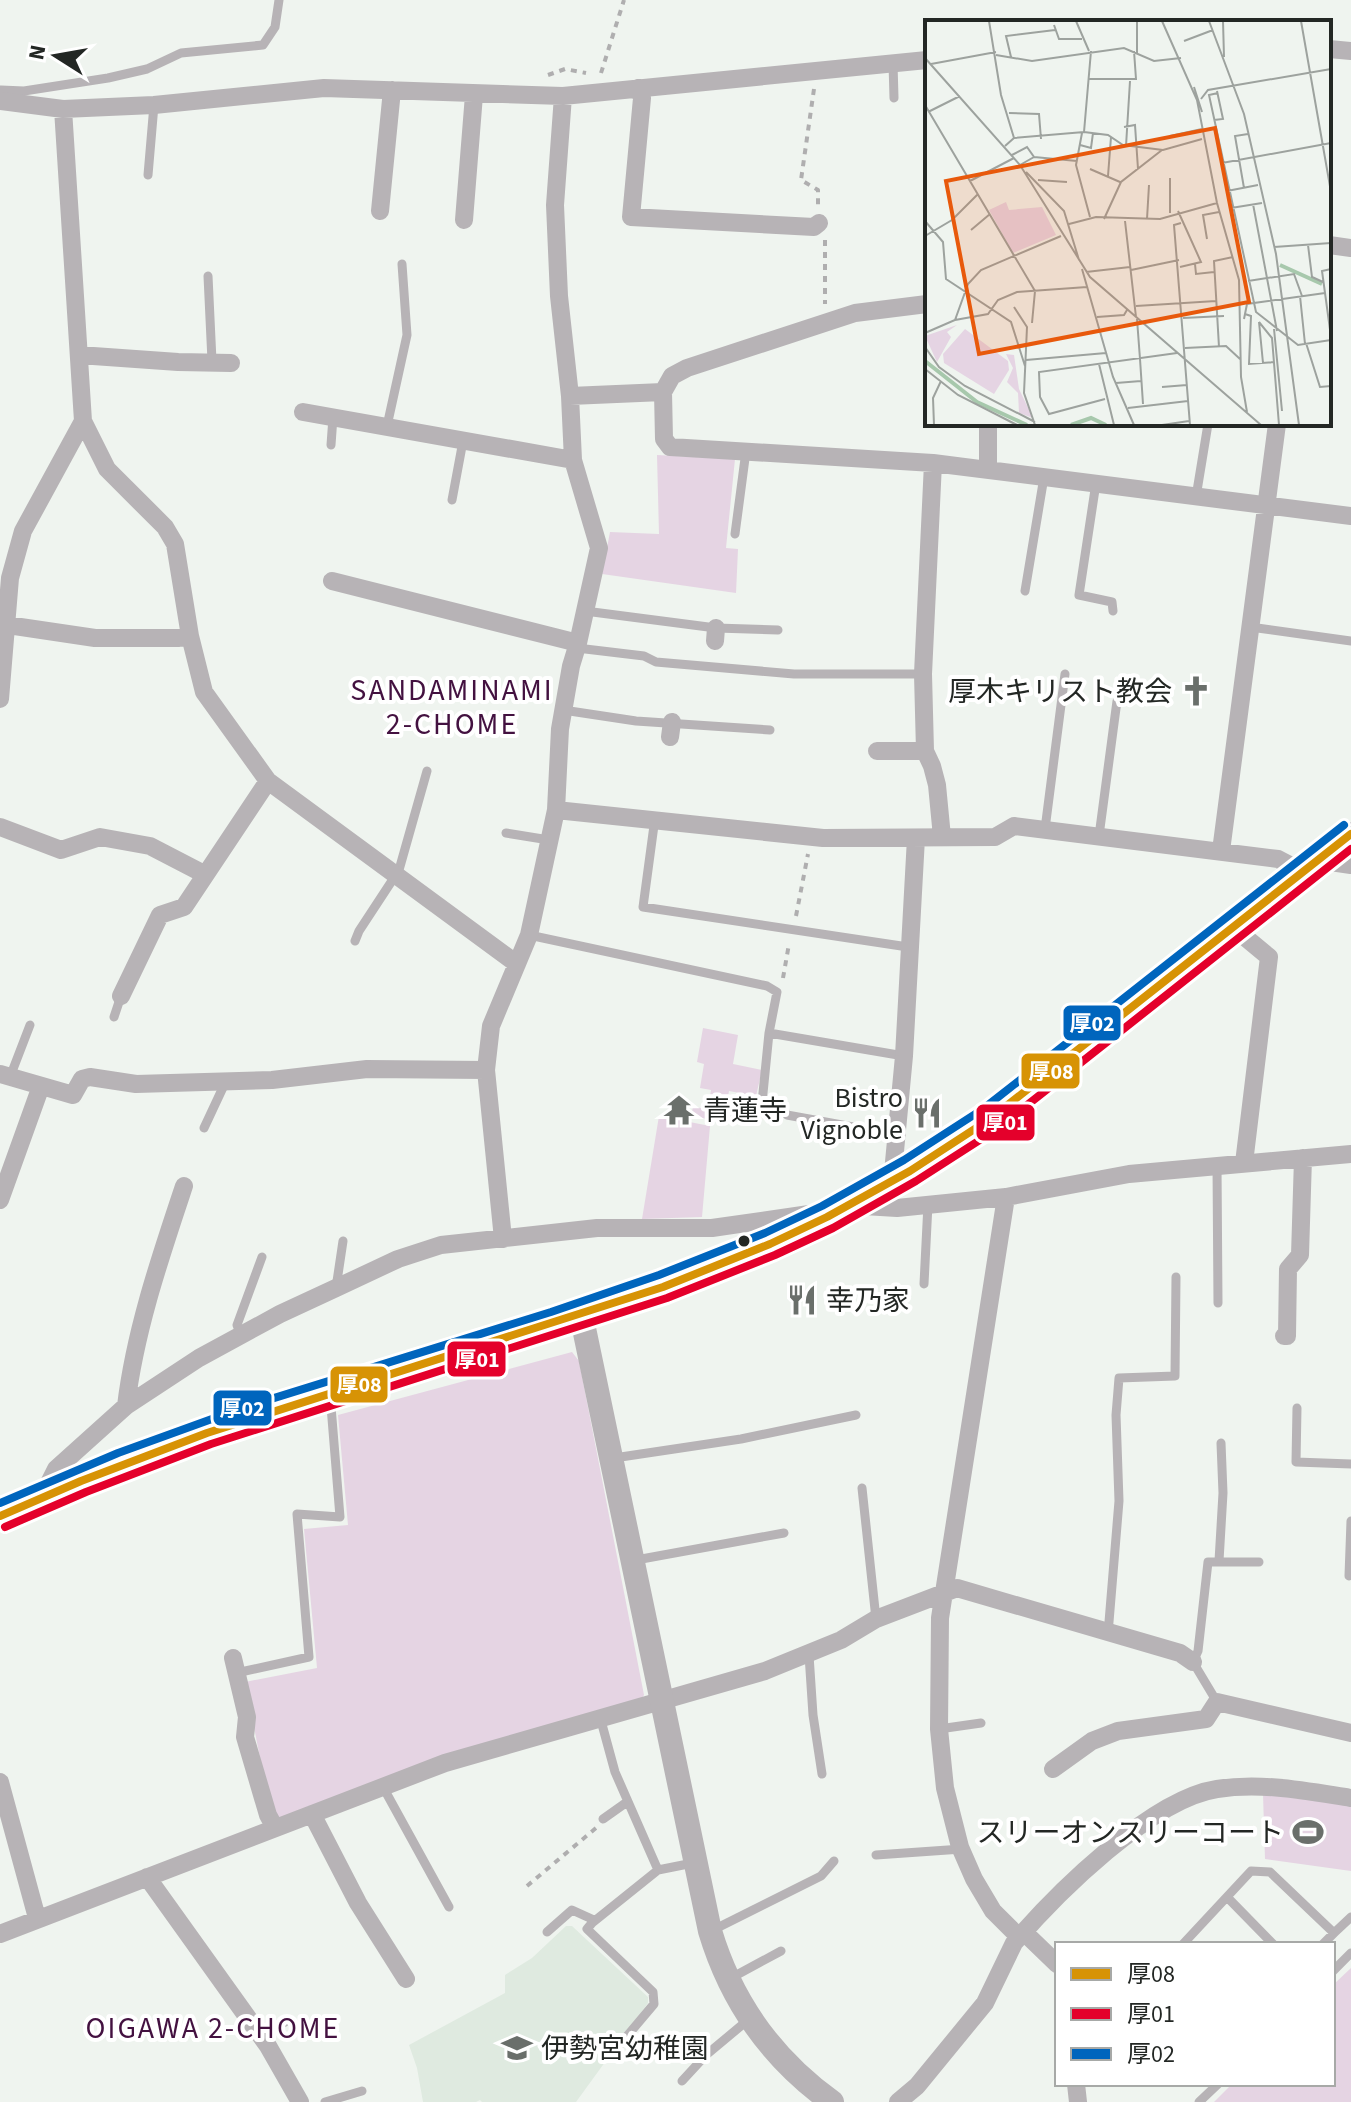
<svg xmlns="http://www.w3.org/2000/svg" width="1351" height="2102" font-family="'Source Sans 3','Noto Sans JP',sans-serif">
  <style>
    .built { fill: #dfeae0 }
    .green { fill: #e5d4e3 }
    .lines { fill: none; stroke-linecap: round; stroke-linejoin: round }
    .path { stroke: #afaeaf; stroke-width: 4; stroke-dasharray: 6 6; stroke-linecap: butt }
    .service { stroke: #b7b3b6; stroke-width: 9 }
    .minor { stroke: #b7b3b6; stroke-width: 18 }
    .tertiary { stroke: #b7b3b6; stroke-width: 24 }
    .bus-1-casing { stroke: #fff; stroke-width: 14 }
    .bus-2-casing { stroke: #fff; stroke-width: 14 }
    .bus-3-casing { stroke: #fff; stroke-width: 14 }
    .bus-1 { stroke: #d79305; stroke-width: 8 }
    .bus-2 { stroke: #e4002b; stroke-width: 8 }
    .bus-3 { stroke: #0065bd; stroke-width: 8 }
    .bus-dot { fill: #232724; stroke: #fff; stroke-width: 3 }
    .labels { text-anchor: middle; stroke-width: 8; stroke-linejoin: round; paint-order: stroke }
    .poi-label { font-size: 28px; fill: #232724; stroke: #fff; text-anchor: end }
    .neighbourhood-label { font-size: 30px; letter-spacing: 2px; fill: #431140; stroke: #fff }
    .inset-river { fill: none; stroke: #a7c8ac; stroke-width: 4 }
    .inset-road { fill: none; stroke: #9da29e; stroke-width: 2 }
    .view { fill: #e8590c; fill-opacity: 0.15; stroke: #e8590c; stroke-width: 4 }
    .inset-edge { fill: none; stroke: #232724; stroke-width: 4 }
    .line-badge { stroke: #fff; stroke-width: 3 }
    .badge-label { font-size: 22px; text-anchor: middle; font-weight: bold; fill: #fff }
  </style>
  <rect width="100%" height="100%" fill="#eff4ef"/>
  <path class="built" d="M566,1926H572L648,1997V2003L576,2102H482L480,2100L476,2102H423L417,2068L409,2045L505,1993V1975L532,1958Z"/>
  <path class="green" d="M657,455L735,459L726,548L738,549L736,593L602,574L610,532L659,534Z
    M703,1028L738,1035L733,1064L762,1070L756,1096L729,1091L723,1122L691,1116L693,1107L708,1109L711,1090L700,1088L704,1064L697,1062Z
    M659,1116L710,1126L702,1217L642,1219Z
    M572,1352L579,1361L644,1695L639,1703L280,1819L271,1813L245,1682L317,1668L304,1529L348,1525L338,1415Z
    M1263,1794L1351,1805V1871L1265,1859Z
    M1351,1968V2102H1214L1232,2084H1333V1985Z"/>
  <g class="lines">
    <path class="path" d="M601,73L624,0
      M548,75L565,69L586,73
      M814,89L801,180L818,190V205
      M825,240V304
      M796,916L808,854
      M783,978L789,944
      M527,1886L596,1828"/>
    <path class="service" d="M893,63L894,98
      M1,90L24,91L108,78L147,69L181,53L263,45L275,27L279,0
      M148,175L154,105
      M208,276L212,361
      M387,426L407,335L402,264
      M331,445L333,417
      M1096,483L1079,595L1112,602L1113,611
      M1196,497L1208,424
      M452,500L463,441
      M735,534L746,451
      M1025,591L1044,477
      M585,611L716,628L778,630
      M1250,627L1351,641
      M577,648L644,656L656,662L794,674H923
      M563,710L636,721L770,730
      M655,818L643,907L908,947
      M1045,829L1065,674
      M506,833L549,840
      M1099,836L1117,701
      M529,935L767,986L777,992L769,1033L762,1103
      M355,941L359,931L399,870L427,771
      M114,1017L121,996
      M769,1033L904,1056
      M10,1077L30,1025
      M787,1115L897,1135
      M204,1128L226,1081
      M1217,1165L1218,1303
      M924,1284L928,1204
      M336,1288L343,1241
      M241,1335L237,1325L262,1257
      M1297,1408L1296,1462L1351,1464
      M614,1458L741,1439L856,1415
      M862,1488L876,1619
      M636,1560L784,1533
      M1219,1561L1223,1493L1221,1443
      M1349,1576L1351,1521
      M1108,1634L1119,1501L1116,1415L1119,1378L1175,1376L1176,1277
      M809,1655L813,1715L822,1774
      M236,1673L309,1657L297,1514L340,1517L330,1394
      M1217,1702L1193,1662L1198,1651L1208,1562H1259
      M600,1717L615,1772L658,1870L693,1863
      M939,1729L981,1723
      M383,1787L449,1907
      M603,1819L627,1802
      M876,1855L962,1849
      M1227,1897L1273,1944
      M713,1930L821,1876L834,1861
      M547,1932L572,1910L594,1920
      M1183,1944L1251,1871L1270,1872L1334,1933L1351,1917
      M1323,1944L1334,1933
      M1333,1971L1351,1953
      M731,1978L781,1951
      M260,2036L285,2022
      M617,2048L654,2004L653,1992L587,1929L592,1923L658,1870
      M682,2081L706,2055L748,2020
      M325,2102L362,2091
      M1199,2102L1218,2084"/>
    <path class="minor" d="M1329,49L1351,51
      M638,88L642,98L631,217L814,227L819,223
      M0,101L63,109L154,105L324,88L563,96L927,60
      M380,211L392,90
      M464,220L474,95
      M1329,245L1351,248
      M79,355L178,362L231,363
      M663,392L664,439L670,447L933,463L1351,516
      M570,396L663,392L672,376L687,368L855,313L927,304
      M303,412L573,460
      M83,421L107,469L165,527L175,544L190,636L204,692L268,781L517,964
      M933,463L923,674L925,751L932,766L937,785L942,837
      M988,470V424
      M332,581L578,643
      M0,624L95,638H179L190,636
      M715,641L716,628
      M0,699L10,578L23,531L83,421L63,109
      M670,737L672,722
      M877,751H925
      M556,810L823,838L995,837L1014,826L1278,859L1303,872
      M0,827L61,850L100,837L150,846L204,874
      M1221,851L1277,424
      M1317,860L1351,865
      M1234,928L1269,957L1244,1163
      M121,996L160,915L184,907L268,781
      M0,1074L73,1095L82,1079L90,1077L136,1084L272,1080L367,1069L486,1070
      M892,1183L904,1056L916,838
      M1006,1197L940,1618L939,1729L945,1788L960,1847L974,1879L993,1911L1014,1932L1028,1936L1057,1964
      M0,1200L41,1086
      M503,1239L486,1070L491,1026L529,935L556,810L560,729L571,666L578,643L599,548L573,460L570,396L559,296L555,205L563,96
      M1284,1336H1287L1288,1269L1300,1255L1303,1158
      M126,1406C135,1331 160,1258 184,1186
      M42,1497L56,1469L126,1406L199,1358L280,1314L336,1288L398,1259L441,1245L597,1228H712L864,1206L897,1208L1006,1197L1129,1174L1351,1154
      M233,1658L247,1717L245,1737L268,1815L275,1828
      M1053,1769L1092,1741L1118,1731L1206,1719L1217,1702L1351,1733
      M0,1782L37,1918
      M312,1814L358,1903L406,1979
      M147,1877L268,2046L300,2102
      M0,1934L445,1763L765,1671L841,1640L876,1619L957,1588L1180,1653L1193,1662
      M1076,2084L1078,2102
      M898,2102L917,2086L985,2003L1014,1943C1056,1894 1151,1799 1217,1789C1262,1782 1306,1791 1351,1798"/>
    <path class="tertiary" d="M581,1314L710,1931C731,2001 772,2059 832,2102
      M0,1516C107,1467 221,1426 334,1391C480,1345 630,1306 770,1244C848,1210 920,1167 990,1119L1351,834"/>
    <g class="bus-1-casing">
      <path id="bus-1" d="M0,1516L81,1481L207,1433L663,1287L770,1244L827,1217L910,1171L990,1119L1351,834"/>
    </g>
    <g class="bus-2-casing">
      <path id="bus-2" d="M5,1527L86,1492L211,1444L667,1298L775,1255L833,1228L916,1181L997,1129L1351,849"/>
    </g>
    <g class="bus-3-casing">
      <path id="bus-3" d="M0,1503L118,1453L245,1407L551,1312L659,1275L765,1233L822,1206L904,1160L983,1109L1344,825"/>
    </g>
    <use href="#bus-1" class="bus-1"/>
    <use href="#bus-2" class="bus-2"/>
    <use href="#bus-3" class="bus-3"/>
  </g>
  <defs>
    <g id="church-bare" transform="scale(2.4)"><path d="M-1.2-6h2.4v3.5h3.3v2.4h-3.3V6h-2.4V-.1h-3.3v-2.4h3.3Z" fill="#6a6f6b" stroke="#fff" stroke-width="2.5" paint-order="stroke"/></g>
    <g id="temple-bare" transform="scale(2.4)"><path d="M0-6L5-2H3V0L6.5 2.5H4V6H1.5V3h-3V6H-4V2.5H-6.5L-3 0V-2H-5Z" fill="#6a6f6b" stroke="#fff" stroke-width="2.5" paint-order="stroke"/></g>
    <g id="restaurant-bare" transform="scale(2.4)"><path d="M-5-6h1v4h1v-4h1v4h1v-4h1v5L-1.5 .5V6h-2V.5L-5-1ZM5-6V6H3V1.5H1.5Q1.5-4 5-6Z" fill="#6a6f6b" stroke="#fff" stroke-width="2.5" paint-order="stroke"/></g>
    <g id="stadium-bare" transform="scale(2.4)"><path d="M0-5a6.5 5 0 1 0 0 10a6.5 5 0 1 0 0-10ZM-3.5-1.8h7v3.6h-7Z" fill="#6a6f6b" stroke="#fff" stroke-width="2.5" paint-order="stroke"/></g>
    <g id="school-bare" transform="scale(2.4)"><path d="M0-5L7-2L0 1L-7-2ZM-4 1L0 2.5L4 1V4Q0 6-4 4Z" fill="#6a6f6b" stroke="#fff" stroke-width="2.5" paint-order="stroke"/></g>
  </defs>
  <g fill-rule="evenodd">
    <use href="#church-bare" x="1196" y="691"/>
    <use href="#temple-bare" x="679" y="1110"/>
    <use href="#restaurant-bare" x="927" y="1113"/>
    <use href="#restaurant-bare" x="802" y="1300"/>
    <use href="#stadium-bare" x="1308" y="1832"/>
    <use href="#school-bare" x="517" y="2048"/>
  </g>
  <circle class="bus-dot" cx="744" cy="1241" r="7"/>
  <g class="labels">
    <g class="poi-label">
      <text x="1172" y="701">厚木キリスト教会</text>
      <text x="903" y="1107">Bistro<tspan x="903" dy="32">Vignoble</tspan></text>
      <text x="703" y="1120" text-anchor="start">青蓮寺</text>
      <text x="826" y="1310" text-anchor="start">幸乃家</text>
      <text x="1284" y="1842">スリーオンスリーコート</text>
      <text x="541" y="2058" text-anchor="start">伊勢宮幼稚園</text>
    </g>
    <g class="neighbourhood-label">
      <text x="452" y="700">SANDAMINAMI<tspan x="452" dy="34">2-CHOME</tspan></text>
      <text x="213" y="2038">OIGAWA 2-CHOME</text>
    </g>
  </g>
  <g transform="translate(925 20)">
    <rect width="406" height="406" fill="#eff4ef"/>
    <path d="M81,182L84,190L117,187L131,215L88,233L64,190ZM32,305L22,312L26,317L12,342L0,316ZM40,309L83,341L84,350L69,374L19,343L18,334ZM81,334L89,335L94,369L108,398L94,393L93,373L82,362L88,348Z" fill="#e5d4e3"/>
    <path class="inset-river" d="M355,245L397,264M0,341L52,382L102,405M146,405L166,398L181,405"/>
    <path class="inset-road" d="M64,1L76,75L89,118M151,1L164,31M237,1L272,80L292,183L314,260L316,357L322,392M284,1L319,94L351,234L374,405M298,1L299,37M376,1L406,172M129,5L134,19H157M259,21L288,10M212,33V1M71,35L107,41L199,28L229,41L256,38M86,37L81,16L130,10M0,38L95,145L165,257L336,405M6,44L71,32M164,59H211L209,31M269,67L277,92M293,73L284,75L331,292L373,325L406,320M276,79L283,70L406,49M0,85L110,271L107,303M3,92L35,76M84,93L114,94L116,119M289,100L298,99L292,71M199,107L210,105L213,149M159,112L166,31M157,113L151,145L165,197M245,116L277,109M155,125L166,128L168,113M80,126L89,118L159,112L183,115L198,125L238,130L277,119M201,126L205,61M87,135L102,127L109,137L95,145M109,137L152,141M297,143L406,123M165,149L195,162M101,152L139,191L154,240M183,156L186,117M245,158V193M113,160L142,162M45,161L89,138M319,168L310,116L323,114M302,171L333,165M328,184L352,311M306,188L337,183M253,191L276,242L255,247M179,199L196,162L237,130M222,199L224,165M0,201L18,222L21,259L86,302L100,346M200,201L211,297M256,203L249,205L265,405M144,204L171,197L235,199L292,183M46,210L65,194M0,216L27,200L53,174M282,219L278,195L294,192M383,225L387,257L398,262M349,227L406,223M270,244L271,254L289,252M157,249L188,357L209,405M406,249L397,251L406,317M206,250L254,240M161,252L205,247M323,261L369,254L377,276M375,276L380,324M211,286L291,281M89,287L102,307L99,373L110,405M320,294L326,296L324,344L349,342M172,297L199,295L202,290M258,298L299,296M212,299L215,339M319,299L322,284L400,273M30,300L63,294L73,280L92,272L162,267M334,302L347,318L354,405M334,302L338,343M349,309L357,391M0,313L30,300L43,264L56,250L136,216M381,323L395,367L406,366M0,327L14,347L40,366L110,402M294,327L289,241L308,237M260,328L301,326L315,339M215,339L218,384M101,340L181,333M174,344L189,405M0,349L33,375L92,405M191,363L216,361M237,367L262,365M180,379L124,394L115,377L114,352L252,333M203,388L263,381M9,405L8,378L16,361M237,405L264,401"/>
    <path class="view" d="M290,108L324,282L54,334L21,161Z"/>
    <rect width="406" height="406" class="inset-edge"/>
  </g>
  <g class="line-badge">
    <rect x="1062" y="1004" width="60" height="38" rx="8" fill="#0065bd"/>
    <rect x="1020" y="1052" width="61" height="38" rx="8" fill="#d79305"/>
    <rect x="975" y="1103" width="61" height="39" rx="8" fill="#e4002b"/>
    <rect x="446" y="1340" width="61" height="38" rx="8" fill="#e4002b"/>
    <rect x="329" y="1365" width="60" height="39" rx="8" fill="#d79305"/>
    <rect x="212" y="1389" width="61" height="38" rx="8" fill="#0065bd"/>
  </g>
  <g class="badge-label">
    <text x="1092" y="1031">厚02</text>
    <text x="1051" y="1079">厚08</text>
    <text x="1005" y="1130">厚01</text>
    <text x="477" y="1367">厚01</text>
    <text x="359" y="1392">厚08</text>
    <text x="242" y="1416">厚02</text>
  </g>
  <rect x="1055" y="1942" width="280" height="144" fill="#ffffff" stroke="#a7a9a7" stroke-width="2"/>
  <rect x="1071" y="1968" width="40" height="12" fill="#d79305" stroke="#a7a9a7" stroke-width="2"/>
  <text x="1127" y="1982" font-size="24" fill="#232724">厚08</text>
  <rect x="1071" y="2008" width="40" height="12" fill="#e4002b" stroke="#a7a9a7" stroke-width="2"/>
  <text x="1127" y="2022" font-size="24" fill="#232724">厚01</text>
  <rect x="1071" y="2048" width="40" height="12" fill="#0065bd" stroke="#a7a9a7" stroke-width="2"/>
  <text x="1127" y="2062" font-size="24" fill="#232724">厚02</text>
  <g transform="translate(56 56) rotate(281)" stroke="#ffffff" stroke-width="6" paint-order="stroke">
  <path d="M0-6L14 30L0 20L-14 30Z" fill="#232724"/>
  <text y="-12" font-size="22" font-weight="bold" text-anchor="middle" fill="#232724">N</text>
  </g>
</svg>
